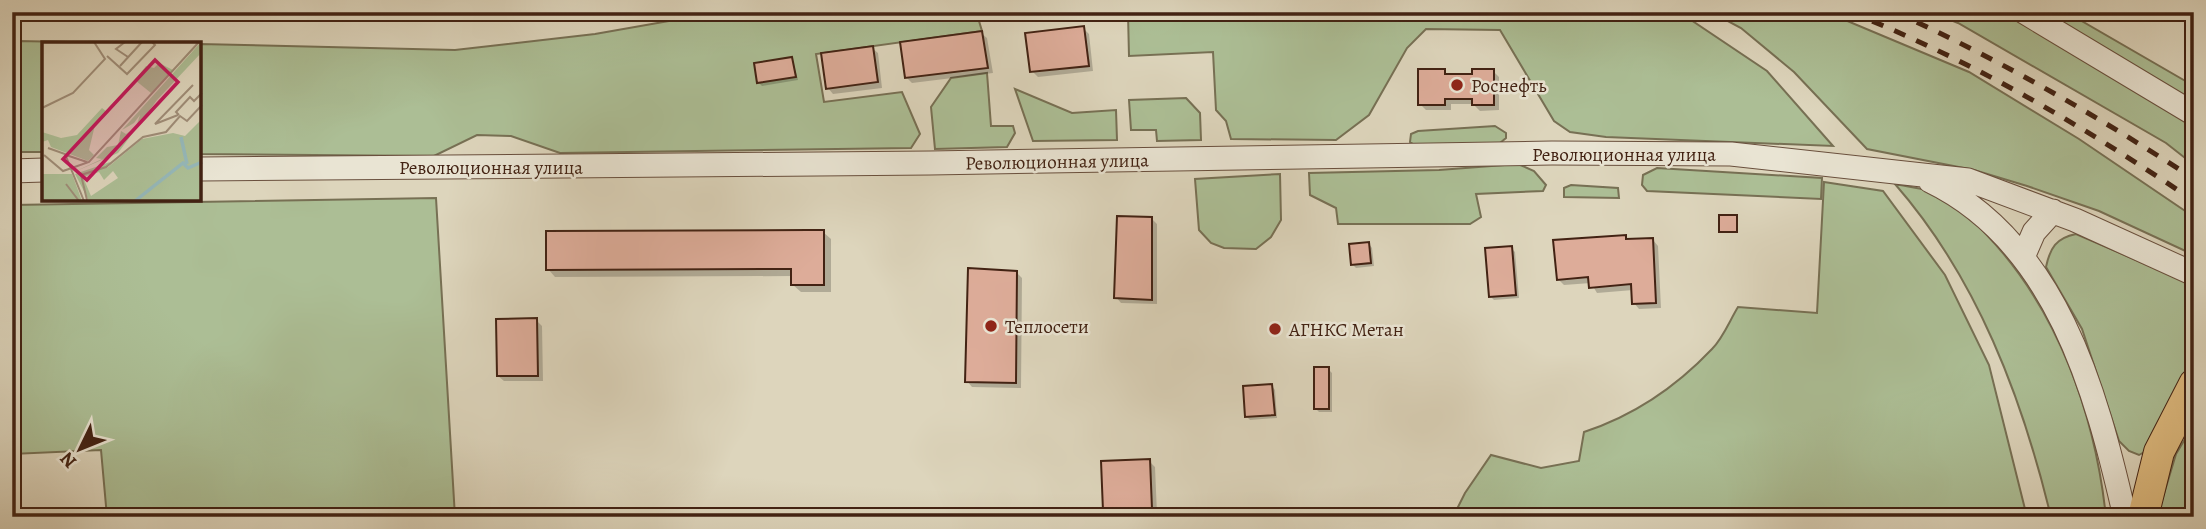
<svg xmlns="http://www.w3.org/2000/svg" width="2206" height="529" font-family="Alegreya,serif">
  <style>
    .green { fill: #acbe95; stroke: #777054; stroke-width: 2 }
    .shadow { fill: #0003 }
    .building { fill: #ddac99; stroke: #422213; stroke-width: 2 }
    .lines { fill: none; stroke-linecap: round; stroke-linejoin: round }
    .minor-casing { stroke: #694f3d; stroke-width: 25 }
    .major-casing { stroke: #422213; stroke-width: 32 }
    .minor { stroke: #e9e4d3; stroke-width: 23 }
    .major { stroke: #deba7e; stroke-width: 30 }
    .rail { stroke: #422213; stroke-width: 5; stroke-dasharray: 12 12; stroke-linecap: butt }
    .poi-dot { fill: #8f2418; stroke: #e9e4d3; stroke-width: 2.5 }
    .labels { text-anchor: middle; stroke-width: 5; stroke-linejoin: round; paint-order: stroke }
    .poi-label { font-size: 19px; fill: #422213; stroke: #e9e4d3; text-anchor: start }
    .street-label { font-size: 19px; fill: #422213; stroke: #e9e4d3 }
    .inset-river { fill: none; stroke: #95b7b8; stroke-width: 3.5 }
    .inset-road { fill: none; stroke: #9f8d78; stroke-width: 2 }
    .view { fill: #c2185b; fill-opacity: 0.15; stroke: #c2185b; stroke-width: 3.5 }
    .inset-edge { fill: none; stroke: #422213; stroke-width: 3.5 }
  </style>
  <rect width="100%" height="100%" fill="#ddd5bc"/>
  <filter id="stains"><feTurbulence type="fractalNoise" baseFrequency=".00286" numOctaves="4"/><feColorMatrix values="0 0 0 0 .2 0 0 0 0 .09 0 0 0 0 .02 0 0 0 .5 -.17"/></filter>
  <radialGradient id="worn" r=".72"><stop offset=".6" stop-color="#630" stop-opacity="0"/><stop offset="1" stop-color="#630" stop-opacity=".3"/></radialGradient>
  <path class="green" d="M720,12H982L979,21L982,31L816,54L824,102L902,92L920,134L911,148L560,153L511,136L477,135L434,156L200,154V44L455,50L595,34Z
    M1021,12H1679L1767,71L1833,146L1606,137L1570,132L1554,121L1500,30L1426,29L1407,48L1369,115L1336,140L1231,139L1226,121L1216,110L1213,52L1129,56L1128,14L1026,18Z
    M1711,12H1826L1969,72L2079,139L2194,217V255L2099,211L2027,186L1974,170L1867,149L1794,72L1741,28Z
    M1931,12H2015L2194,125V165L2166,143L1958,23Z
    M2042,12H2066L2194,86V103Z
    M18,41L172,44H44V152H12V61Z
    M987,73L991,126H1013L1015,133L1007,147L935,149L931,107L951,78Z
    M1015,89L1072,113L1116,110L1117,140L1033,141Z
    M1186,98L1200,113L1201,140L1157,141L1156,130H1131L1129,100Z
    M1495,126L1506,133V138L1500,143L1416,146L1410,142L1411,134L1418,131Z
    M1518,164L1534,171L1546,185L1543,191L1476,194L1481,217L1470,224H1338L1336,208L1310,195L1309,173L1439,170Z
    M1657,168L1822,178L1821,199L1647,191L1642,185L1643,175Z
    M1280,174L1281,220L1271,237L1256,249L1224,248L1211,243L1199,230L1195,179Z
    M1824,182L1883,191L1945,275L1989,365L2027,517H1453L1465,493L1491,455L1541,468L1579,461L1584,432C1633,416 1676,387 1712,349C1723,338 1730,320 1738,307L1817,313Z
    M1895,184C1915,188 1939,190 1956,202C1967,210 1976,223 1985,233C2058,309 2095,414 2106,517H2051C2022,397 1977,278 1895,184Z
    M1571,185L1618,188L1619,198L1564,197V188Z
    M436,198L455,517H107L101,450L12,454V205Z
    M2076,234L2194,285V356L2148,450L2139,455L2129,451L2119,441L2082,329L2046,267C2050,248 2056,238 2076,234Z
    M2194,424V517H2157L2176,454Z"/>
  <path class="shadow" d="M1083,28L1089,34L1093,71L1038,77L1032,71Z
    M981,33L987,38L993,73L912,83L907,78Z
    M872,48L878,53L882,88L833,94L828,88Z
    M792,58L798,80L762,86L758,82Z
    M1444,71L1449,76H1474L1493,71L1499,77V110L1480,111L1473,104H1451V110H1426L1420,104Z
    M1151,218L1157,224V304L1121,303L1116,297Z
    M823,232L831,239V292H801L793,285V276L555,277L548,269Z
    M1626,237L1629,240H1653L1658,246L1661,308L1639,309L1634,303L1633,290L1597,293L1591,283L1564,285L1558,279Z
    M1369,244L1372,248L1374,266L1356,268L1352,264Z
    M1511,248L1515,252L1519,298L1494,300L1491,297Z
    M1016,272L1022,278L1021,388L972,387L967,381Z
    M536,320L542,326L543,381H504L498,376Z
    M1328,369L1332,373V412H1319L1315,408Z
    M1272,386L1275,390L1277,418L1250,420L1246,416Z
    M1149,461L1155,467L1157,514L1110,516L1105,510Z"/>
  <path class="building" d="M1084,26L1089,66L1030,72L1025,33Z
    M982,31L988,68L905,78L900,42Z
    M873,46L878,82L826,89L821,53Z
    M792,57L796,77L757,83L754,63Z
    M1418,69H1445V74H1472V69H1494V105H1472V99H1445V105H1418Z
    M1719,215H1737V232H1719Z
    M1117,216L1152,217V300L1114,298Z
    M808,230H824V285H791V269L546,270V231Z
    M1626,235V239L1653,238L1656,303L1632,304L1631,284L1589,288L1588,277L1557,280L1553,240Z
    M1369,242L1371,263L1351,265L1349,244Z
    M1512,246L1516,295L1489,297L1485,248Z
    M968,268L1017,271L1016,383L965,382Z
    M537,318L538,376H497L496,319Z
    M1314,367H1329V409H1314Z
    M1272,384L1275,415L1245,417L1243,386Z
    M1150,459L1152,509L1103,511L1101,461Z"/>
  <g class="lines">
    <g class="minor-casing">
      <path id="minor" d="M2024,12L2194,114
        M200,169L930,163L1552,153L1731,154L1968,180L2075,220L2194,274
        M12,171L44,170
        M1930,181C2056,242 2096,390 2125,517
        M2024,255L2034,232L2053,211"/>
    </g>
    <g class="major-casing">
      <path id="major" d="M2143,517L2159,452L2194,384"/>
    </g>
    <use href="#minor" class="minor"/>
    <use href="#major" class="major"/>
    <path class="rail" d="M1850,12C1973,61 2085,127 2194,201
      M1895,12C2000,60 2098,116 2194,179"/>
  </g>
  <g class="poi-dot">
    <circle cx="1457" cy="85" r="7"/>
    <circle cx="991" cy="326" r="7"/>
    <circle cx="1275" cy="329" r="7"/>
  </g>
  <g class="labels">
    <g class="poi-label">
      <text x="1471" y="92">Роснефть</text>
      <text x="1005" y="333">Теплосети</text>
      <text x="1289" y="336">АГНКС Метан</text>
    </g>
    <g class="street-label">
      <text x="1624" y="161">Революционная улица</text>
      <text transform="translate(1057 161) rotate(-1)" y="7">Революционная улица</text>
      <text x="491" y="174">Революционная улица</text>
    </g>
  </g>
  <g transform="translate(42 42)">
    <rect width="159" height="159" fill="#ddd5bc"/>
    <path d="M159,0V11L115,58L76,111L32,130L60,117L54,116L65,105L76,103L79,89L84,92L94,85L98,73L92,81L80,88ZM117,21L131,28L109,51L93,38L104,24L112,26ZM60,66L65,70L53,83L47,108L52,113L46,119L9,105L6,98L0,100V90L19,96L35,93ZM159,78V158L47,159L33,132L68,120L65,126L100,97L131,91L143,94ZM71,129L76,136L49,154L41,135L57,130L62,138ZM0,132H30L40,159H0Z" fill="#acbe95" fill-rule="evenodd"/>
    <path class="inset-river" d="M139,95L145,122M93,159L141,121L146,126L160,120"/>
    <path class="inset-road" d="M83,0L74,7L86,15M65,14L85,32L113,3L110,0M78,24L100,0M0,66L31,51L63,17L52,0M136,73L113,82L151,43M137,73L134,70L148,55L152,59L160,51M6,106L23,112L42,159M2,113L21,129L47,120L157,0M24,113L45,120M24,142L37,159M45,158L39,133L64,125L101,95L124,90L138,74L145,79L160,63"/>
    <path class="view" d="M113,18L136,40L45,138L21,117Z"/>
    <rect width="159" height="159" class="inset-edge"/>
  </g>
  <rect width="2206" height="529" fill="none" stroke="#ddd5bc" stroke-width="42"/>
  <rect x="14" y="14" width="2178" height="501" fill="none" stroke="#422213" stroke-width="3.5"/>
  <rect x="21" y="21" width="2164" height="487" fill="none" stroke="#422213" stroke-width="2"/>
  <g transform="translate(80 449) rotate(227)" stroke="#e9e4d3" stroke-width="5" paint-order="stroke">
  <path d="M0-5L12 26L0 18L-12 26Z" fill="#422213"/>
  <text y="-10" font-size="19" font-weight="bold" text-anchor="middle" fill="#422213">N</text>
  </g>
  <rect width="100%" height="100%" filter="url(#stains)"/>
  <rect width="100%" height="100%" fill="url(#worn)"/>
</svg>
